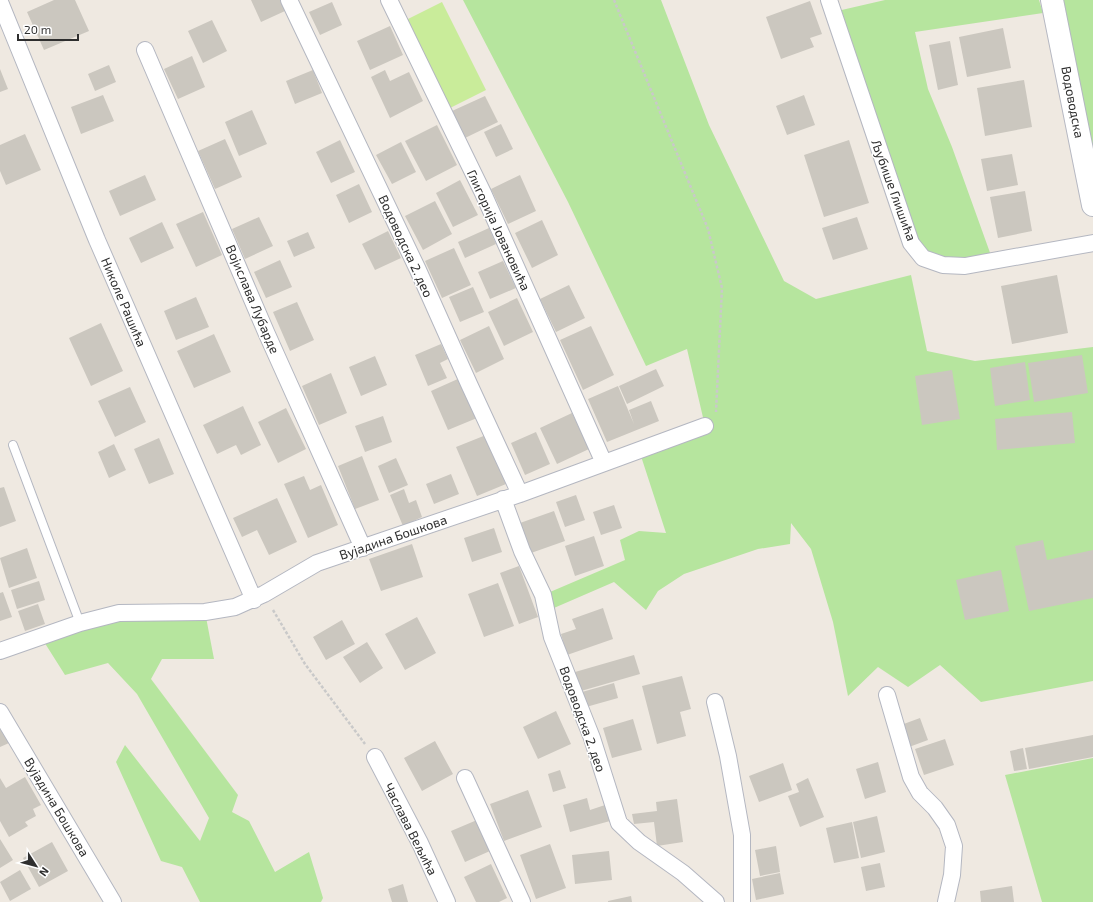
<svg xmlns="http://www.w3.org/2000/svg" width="1093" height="902" font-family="'Exo 2',sans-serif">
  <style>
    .green { fill: #b6e59e }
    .pitch { fill: #c9ec9a }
    .building { fill: #cbc7bf }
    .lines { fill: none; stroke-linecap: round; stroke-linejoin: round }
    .service-casing { stroke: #b4b7c1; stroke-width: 10 }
    .minor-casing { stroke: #b4b7c1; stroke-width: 18 }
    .secondary-casing { stroke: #b4b7c1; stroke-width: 24 }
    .path { stroke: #c9c9c9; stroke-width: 2.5; stroke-dasharray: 3 2; stroke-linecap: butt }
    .service { stroke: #fff; stroke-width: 8 }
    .minor { stroke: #fff; stroke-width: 16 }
    .secondary { stroke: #fff; stroke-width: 22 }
    .labels { text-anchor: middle; stroke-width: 3; stroke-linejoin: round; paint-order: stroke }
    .street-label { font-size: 13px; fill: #2e2e2e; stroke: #fff }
  </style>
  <rect width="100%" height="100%" fill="#efe9e1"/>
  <path class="green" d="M463,0H661L709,125L784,281L816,299L911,275L927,351L975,361L1093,347V681L981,702L940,665L908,687L878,667L848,696L833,622L811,549L791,523L790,544L758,549L684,574L658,591L646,610L614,582L547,611L543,595L625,560L620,540L639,531L666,533L639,450L705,426L687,349L646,366L568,202Z
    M885,0H1039L1043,13L915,32L928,89L952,147L993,261L923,258L833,12Z
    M1052,0H1093V209Z
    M205,612L214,659H162L151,679L238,795L232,812L249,821L275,872L309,852L323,898L321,902H200L182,867L161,861L116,762L125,745L200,841L209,818L137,694L108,663L65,675L41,637L80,623Z
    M1093,758V902H1042L1005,775Z"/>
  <path class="pitch" d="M442,2L486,90L444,111L400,23Z"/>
  <path class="building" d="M54,0H75L89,31L44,50L27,12Z
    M251,0H280L285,11L261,22Z
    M810,1L822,34L810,38L814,47L781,59L766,17Z
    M332,2L342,25L320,35L309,12Z
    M212,20L227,51L203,63L188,31Z
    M390,26L403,55L370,70L357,41Z
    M1003,28L1011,68L967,77L959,37Z
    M950,41L958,85L938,90L929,45Z
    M192,56L205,87L178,99L164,69Z
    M109,65L116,82L95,91L88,74Z
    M0,69L8,89L0,92Z
    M313,70L322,93L295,104L286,81Z
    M385,70L390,81L409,72L423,101L390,118L371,77Z
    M1024,80L1032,127L985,136L977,88Z
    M103,95L114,121L81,134L71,107Z
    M804,95L815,125L787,135L776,106Z
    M485,96L498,122L465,138L452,111Z
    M252,110L267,144L239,156L225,122Z
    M501,124L513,149L496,157L484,132Z
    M437,125L457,165L426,181L405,141Z
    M25,134L41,170L6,185L0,171V145Z
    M225,139L242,177L215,189L198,151Z
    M340,140L355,172L331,183L316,152Z
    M849,140L869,203L824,217L804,155Z
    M401,142L416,172L392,184L376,155Z
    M1012,154L1018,185L987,191L981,159Z
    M145,175L156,200L120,216L109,191Z
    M520,175L536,211L508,224L491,189Z
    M460,180L478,215L453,227L436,193Z
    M359,184L372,212L349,223L336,195Z
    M1025,191L1032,231L998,238L990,197Z
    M435,201L452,234L423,250L405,216Z
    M203,212L222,255L196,267L176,224Z
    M259,217L273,246L245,259L232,229Z
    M857,217L868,249L833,260L822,228Z
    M542,220L558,255L532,268L515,233Z
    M162,222L174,248L141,263L129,238Z
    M489,228L496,244L465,258L458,242Z
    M388,231L401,258L375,270L362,244Z
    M308,232L315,248L294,257L287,241Z
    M454,248L471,285L442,298L425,261Z
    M280,260L292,287L266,298L254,272Z
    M503,261L516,288L490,299L478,272Z
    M1057,275L1068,333L1012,344L1001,286Z
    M569,285L585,318L556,332L540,299Z
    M473,287L484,312L460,322L449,297Z
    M196,297L209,327L176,340L164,311Z
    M517,298L533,332L504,346L488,312Z
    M297,302L314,340L290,351L273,312Z
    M101,323L123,371L91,386L69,338Z
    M489,326L504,359L476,373L460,340Z
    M591,326L614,375L583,390L560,340Z
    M214,334L231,372L194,388L177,351Z
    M441,344L448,359L440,363L447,378L428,386L415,355Z
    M1082,355L1088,393L1034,402L1028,363Z
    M375,356L387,385L361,396L349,367Z
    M1025,362L1030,400L995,406L990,368Z
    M656,369L664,386L627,404L619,386Z
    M952,370L960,419L922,425L915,376Z
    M331,373L347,413L319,425L302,386Z
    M460,378L477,418L448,430L431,391Z
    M618,386L634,424L629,410L651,401L659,421L607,442L588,399Z
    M130,387L146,422L115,437L98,401Z
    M243,406L261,445L241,455L236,445L217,454L203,425Z
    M286,408L306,449L278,463L258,422Z
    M1072,412L1075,443L997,450L995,419Z
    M572,413L589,449L557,464L540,428Z
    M383,416L392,442L365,452L355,426Z
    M536,432L550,464L525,475L511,443Z
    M486,435L506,484L477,496L456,447Z
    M159,438L174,474L149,484L134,449Z
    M114,444L126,470L109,478L98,452Z
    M362,456L379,500L355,509L338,466Z
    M396,458L408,485L389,493L378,466Z
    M451,474L459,494L434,504L426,484Z
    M304,476L310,490L321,485L338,525L308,538L284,484Z
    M4,487L16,521L0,527V488Z
    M404,489L409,503L416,500L422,517L403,526L390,495Z
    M576,495L585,520L565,527L556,502Z
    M277,498L297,542L269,555L257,530L242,537L233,518Z
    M614,505L622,528L601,535L593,512Z
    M554,511L565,541L531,553L520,523Z
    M494,528L502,552L472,562L464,538Z
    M594,536L604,566L575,576L565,546Z
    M1043,540L1047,560L1093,550V598L1029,611L1015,546Z
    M412,544L423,577L381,591L369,559Z
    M27,548L37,578L9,588L0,558Z
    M519,566L538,617L519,624L500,573Z
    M1001,570L1009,611L965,620L956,580Z
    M39,581L45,600L17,609L11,590Z
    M498,583L514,626L484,637L468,594Z
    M3,592L12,617L0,621V593Z
    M38,604L45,624L25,631L18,611Z
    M603,608L613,639L567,655L561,634L576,629L572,619Z
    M417,617L436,653L405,670L385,634Z
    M342,620L355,644L326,660L313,637Z
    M367,642L383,668L360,683L343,657Z
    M634,655L640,674L581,691L575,672Z
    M682,676L691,709L680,712L686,736L657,744L642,686Z
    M614,683L618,698L586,707L582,692Z
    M556,711L571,744L538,759L523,727Z
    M920,718L928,740L909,747L901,725Z
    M633,719L642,750L612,758L603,728Z
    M0,726L9,743L0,747Z
    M1093,735V757L1029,769L1025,748Z
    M945,739L954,765L924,775L915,749Z
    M435,741L453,774L422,791L404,758Z
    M1023,748L1027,769L1014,771L1010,751Z
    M878,762L886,792L865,799L856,769Z
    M783,763L792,790L759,802L749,776Z
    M560,770L566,788L553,792L548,774Z
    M25,777L41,805L33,809L36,816L25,822L28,826L9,837L0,821V778L6,788Z
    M808,778L824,817L800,827L788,796L799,792L796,784Z
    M528,790L542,827L504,841L490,804Z
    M587,798L590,810L605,805L610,821L570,832L563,805Z
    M677,799L683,842L657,846L654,822L634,824L632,814L657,811L656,802Z
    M877,816L885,852L861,858L853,822Z
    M477,820L490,851L465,862L451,831Z
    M852,822L859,858L834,863L826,828Z
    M0,839L13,860L0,868Z
    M52,842L68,871L39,887L23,858Z
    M550,844L566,888L536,899L520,855Z
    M776,846L780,872L760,876L755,850Z
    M609,851L612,880L575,884L572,855Z
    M880,863L885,887L866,891L861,867Z
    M491,864L507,898L499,902H476L464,877Z
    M20,870L31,889L10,901L0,882Z
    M780,873L784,894L756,900L752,879Z
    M403,884L408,902H392L388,889Z
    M1012,886L1014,902H981L980,891Z
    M631,896L632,902H608V901Z"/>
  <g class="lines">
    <g class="service-casing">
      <path id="service" d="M13,445L80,623"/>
    </g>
    <g class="minor-casing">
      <path id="minor" d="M289,0L418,270L469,384L520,494
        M389,0L483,193L604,463
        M829,0L911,243L923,258L943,265L965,266L1093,243
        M0,2L97,240L254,600
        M145,50L266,332L363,548
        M503,499L522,551L543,595L552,637L592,738L619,823L639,842L683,873L716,902
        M0,651L80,623L119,613L205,612L235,607L264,594L317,563L520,494L705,426
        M887,695L911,777L920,793L935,808L947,825L954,846L952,875L946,902
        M715,702L728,756L742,835V902
        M0,712L113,902
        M375,757L420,843L447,902
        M465,778L522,902"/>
    </g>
    <g class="secondary-casing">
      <path id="secondary" d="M1052,0L1093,205"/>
    </g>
    <path class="path" d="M614,0L708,229L722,288L716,412
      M273,610L305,664L365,744"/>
    <use href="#service" class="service"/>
    <use href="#minor" class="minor"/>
    <use href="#secondary" class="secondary"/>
  </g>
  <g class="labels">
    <g class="street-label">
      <text transform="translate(1073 102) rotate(79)" y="5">Водоводска</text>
      <text transform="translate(894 190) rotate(70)" y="5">Љубише Глишића</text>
      <text transform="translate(499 230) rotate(65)" y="5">Глигорија Јовановића</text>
      <text transform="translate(406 246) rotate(65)" y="5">Водоводска 2. део</text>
      <text transform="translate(253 299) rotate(67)" y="5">Војислава Лубарде</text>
      <text transform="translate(124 302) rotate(67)" y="5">Николе Рашића</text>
      <text transform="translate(393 537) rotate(-19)" y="5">Вујадина Бошкова</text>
      <text transform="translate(583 719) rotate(70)" y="5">Водоводска 2. део</text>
      <text transform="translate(57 807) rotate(59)" y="5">Вујадина Бошкова</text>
      <text transform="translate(411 829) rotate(63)" y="5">Часлава Вељића</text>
    </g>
  </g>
  <g transform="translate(36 866) rotate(126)" stroke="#ffffff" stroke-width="3" paint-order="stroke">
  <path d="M0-3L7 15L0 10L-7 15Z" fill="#2e2e2e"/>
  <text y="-6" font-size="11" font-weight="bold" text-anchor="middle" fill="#2e2e2e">N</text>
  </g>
  <path d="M18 34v6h60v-6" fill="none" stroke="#2e2e2e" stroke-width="2"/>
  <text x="24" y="34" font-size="12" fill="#2e2e2e" stroke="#ffffff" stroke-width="3" paint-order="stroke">20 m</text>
</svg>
